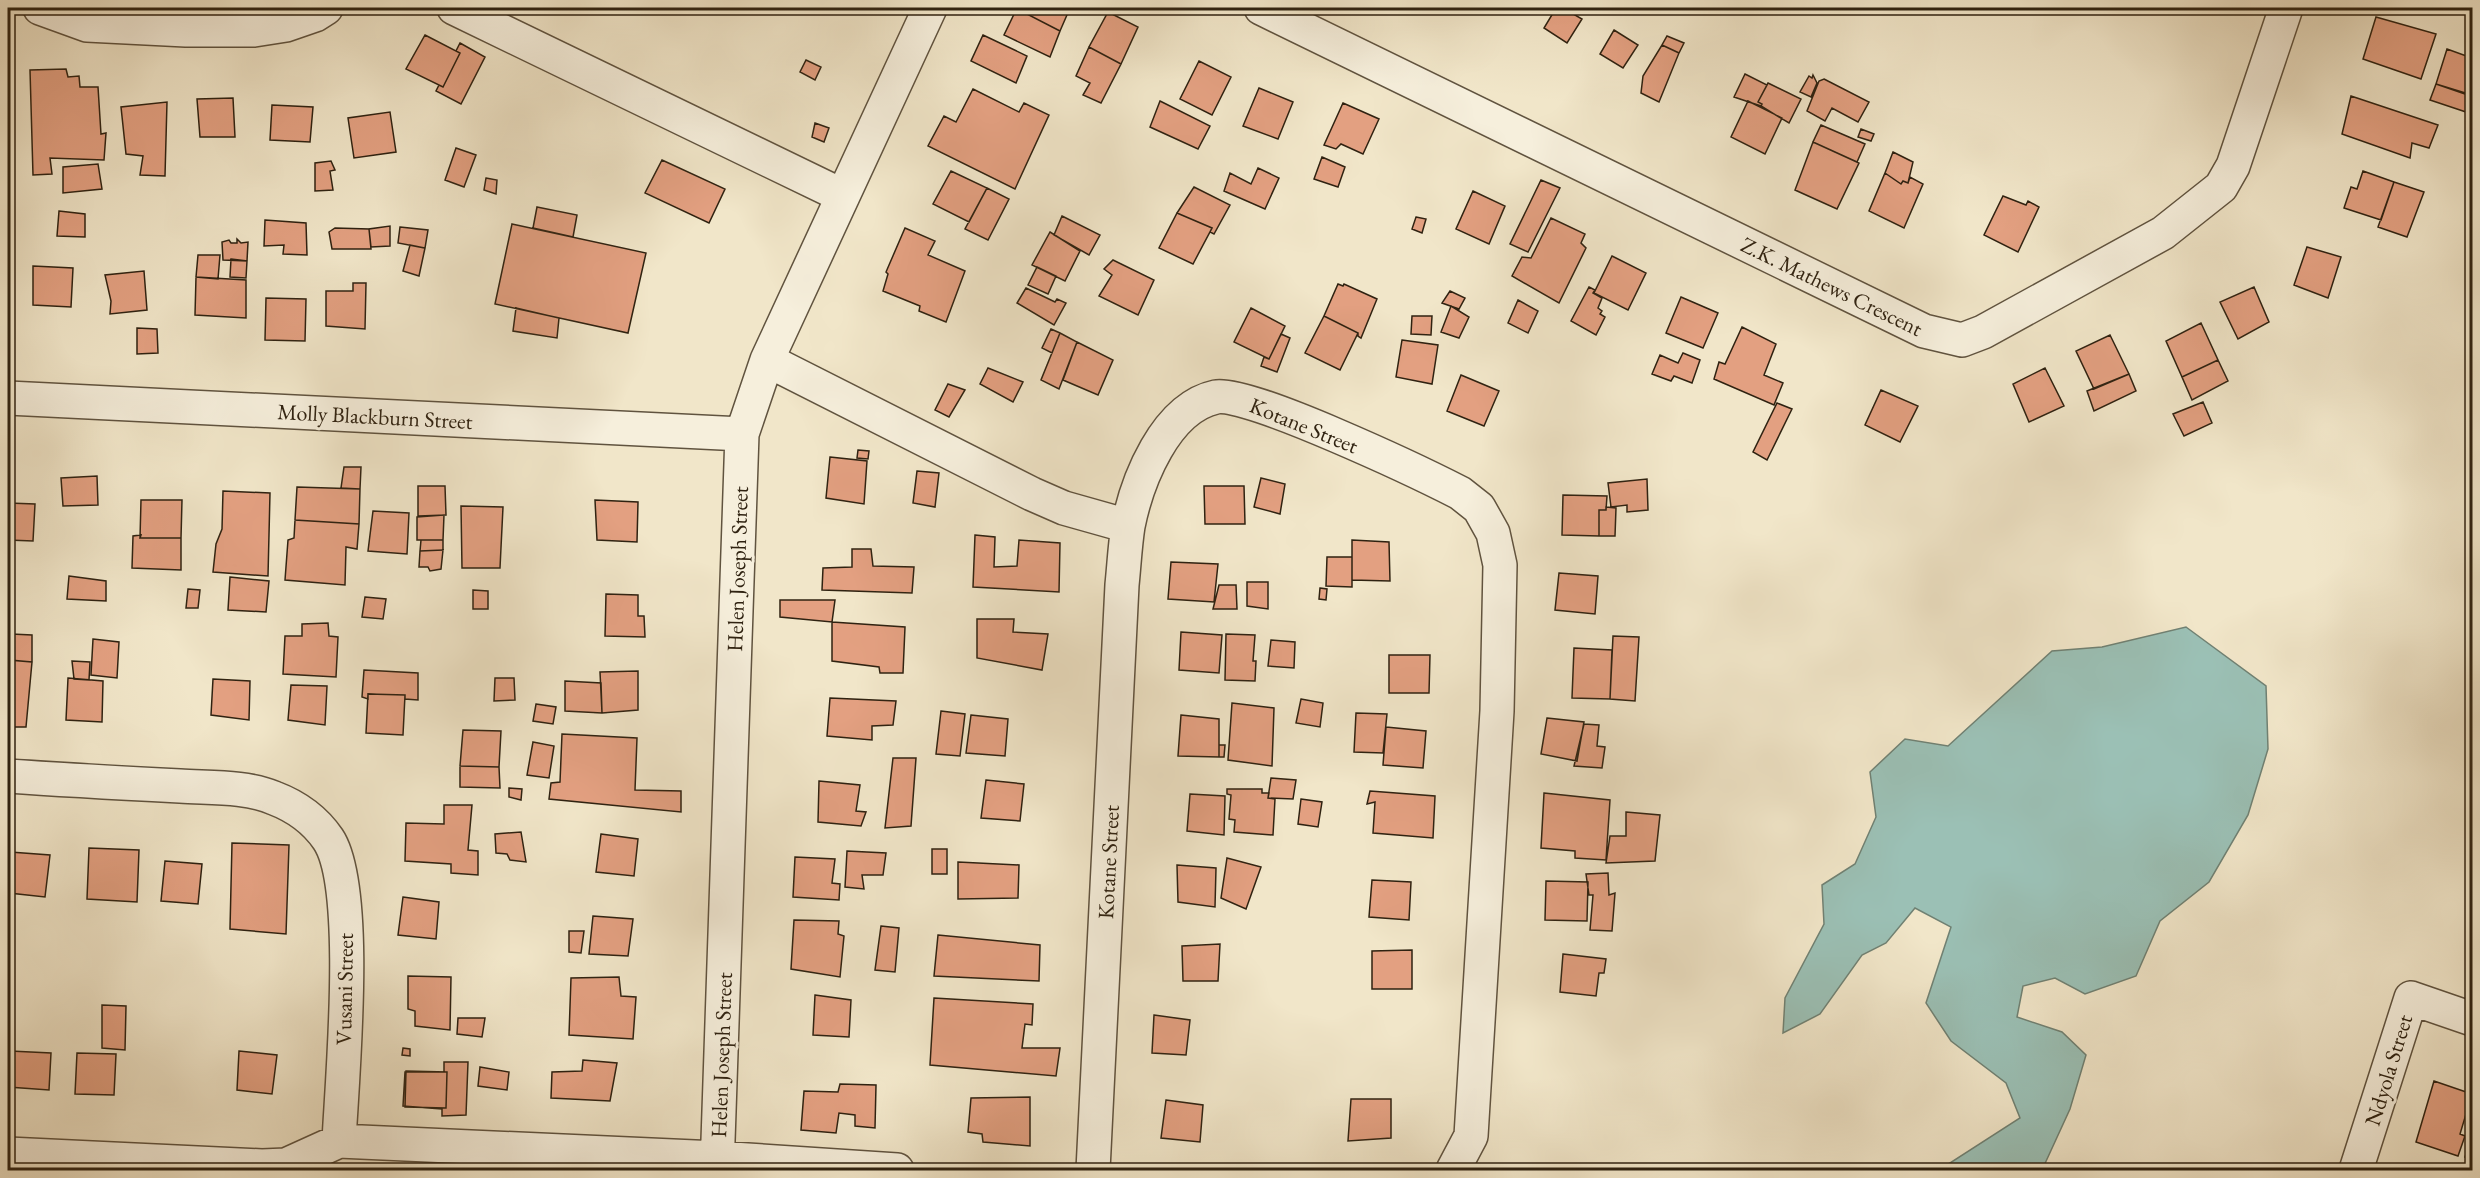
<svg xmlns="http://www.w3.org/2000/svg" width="2480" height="1178" font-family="'EB Garamond',serif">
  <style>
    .water { fill: #9bc0b5; stroke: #708173; stroke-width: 1.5 }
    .building { fill: #e3a081; stroke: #2f2211; stroke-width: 1.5 }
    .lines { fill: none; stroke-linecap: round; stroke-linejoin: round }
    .minor-casing { stroke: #60533f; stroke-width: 36 }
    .minor { stroke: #f6efdc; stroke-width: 33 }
    .labels { text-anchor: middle; stroke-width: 6; stroke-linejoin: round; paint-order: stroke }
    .street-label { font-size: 22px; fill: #2f2211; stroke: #f6efdc }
  </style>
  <rect width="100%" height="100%" fill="#f1e6c9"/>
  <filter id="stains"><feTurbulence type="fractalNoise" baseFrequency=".00333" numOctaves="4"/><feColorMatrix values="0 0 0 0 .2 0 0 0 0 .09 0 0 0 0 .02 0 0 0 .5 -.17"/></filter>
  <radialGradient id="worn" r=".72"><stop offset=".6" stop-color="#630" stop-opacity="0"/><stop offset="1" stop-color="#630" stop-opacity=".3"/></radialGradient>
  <path class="water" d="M2186,627L2266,686L2268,749L2248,815L2209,882L2160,921L2136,976L2085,994L2055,978L2023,986L2017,1017L2062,1032L2086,1055L2070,1109L2042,1170H1939L2020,1118L2006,1083L1951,1041L1926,1003L1951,927L1915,908L1886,943L1862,955L1820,1014L1783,1033L1785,998L1824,924L1822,885L1855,864L1876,817L1870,772L1905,739L1948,746L2052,651L2102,647Z"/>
  <path class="building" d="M1017,8L1025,9L1023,12L1060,31L1050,57L1004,35Z
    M1026,8H1070L1060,31L1023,12Z
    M1556,8H1563L1582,19L1567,43L1544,28Z
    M1108,12L1138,27L1121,64L1089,47Z
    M2376,17L2436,34L2421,79L2363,59Z
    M1614,30L1638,45L1623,68L1600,54Z
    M425,35L460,53L443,87L406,69Z
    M983,35L1027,56L1016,83L971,61Z
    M1667,36L1684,43L1679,53L1662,45Z
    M460,43L485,57L461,104L436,91L439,85L443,87L460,53L456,51Z
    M1662,45L1679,53L1659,102L1641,93L1643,76Z
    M1089,47L1121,64L1101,103L1083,95L1090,83L1076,76Z
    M2447,49L2472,58V70L2465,94L2436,84Z
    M806,60L821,67L815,80L800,72Z
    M1199,61L1231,77L1212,115L1180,99Z
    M66,69L68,77L79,76L80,87H98L101,134L106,133L104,160L50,158L52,174L33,175L30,70Z
    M1745,74L1767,85L1758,102L1762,104L1761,106L1734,97Z
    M1813,75L1817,83L1811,97L1800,92L1809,76L1812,78Z
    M1824,79L1869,102L1858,122L1832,108L1825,121L1807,111L1819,81Z
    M1768,83L1801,99L1789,123L1761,106L1762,104L1758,102Z
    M2436,84L2472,95L2466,112L2430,100Z
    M1259,88L1293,102L1278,139L1243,126Z
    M973,89L1019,112L1024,103L1049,115L1015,189L928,146L944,116L956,122Z
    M2351,96L2438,125L2429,148L2412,143L2410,158L2342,134Z
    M233,98L235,137H200L197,99Z
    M1160,101L1210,126L1198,149L1150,127Z
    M1748,101L1782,118L1765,154L1731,137Z
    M167,102L165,176L140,175L143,156L126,154L121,107Z
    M1343,103L1379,119L1363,154L1341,144L1336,149L1324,145Z
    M272,105L313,107L310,142L270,140Z
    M390,112L396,152L354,158L348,118Z
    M815,123L829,128L824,142L812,137Z
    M1821,125L1865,144L1857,162L1813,142Z
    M1861,129L1874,134L1871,141L1858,137Z
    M1813,142L1859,163L1837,209L1795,190Z
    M456,148L476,155L464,187L445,180Z
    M1893,152L1913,162L1908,183L1903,181L1901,184L1885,173Z
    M1322,157L1345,167L1338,187L1314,179Z
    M662,160L725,189L709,223L645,193Z
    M331,161L335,170L330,171L333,190L315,191V163Z
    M98,164L102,189L63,193V167Z
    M1258,168L1279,178L1265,209L1224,191L1230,173L1251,184Z
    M951,171L987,188L969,222L933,204Z
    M2363,171L2394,182L2381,220L2344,208L2351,187L2357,189Z
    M1885,173L1901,184L1903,181L1908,183L1910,177L1923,184L1904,228L1869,211Z
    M486,178L497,180L496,194L484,190Z
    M1541,180L1560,188L1528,252L1510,244Z
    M2394,182L2424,192L2407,237L2378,227Z
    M1194,187L1230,205L1214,234L1210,232L1212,228L1177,213Z
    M987,188L1009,199L988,240L965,229Z
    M1473,191L1505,206L1489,244L1456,229Z
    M2003,196L2026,205L2028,201L2039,207L2018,252L1984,235Z
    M537,207L577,215L573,237L533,228Z
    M59,211L85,214V237L57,236Z
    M1177,213L1212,228L1193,264L1159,248Z
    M1062,216L1100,235L1089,255L1054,235Z
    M1416,217L1426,219L1422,233L1412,229Z
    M1551,218L1585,234L1581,243L1586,248L1559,303L1512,276L1522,257L1531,258Z
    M265,220L306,223L307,255L283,254L284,245L264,246Z
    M512,224L646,253L628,333L495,304Z
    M390,226V246L371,247L369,229Z
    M400,227L428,230L425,248L398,243Z
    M335,228L369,229L371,249H332L329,232Z
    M905,228L935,241L928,255L965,271L946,322L919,311L920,306L883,291L888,274L886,272Z
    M1050,232L1080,251L1065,281L1032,265Z
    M237,239L241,243L248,242L247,261L223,260L222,242L229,240L231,243H237Z
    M410,245L425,248L419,276L403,271Z
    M2307,247L2341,257L2328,298L2294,285Z
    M198,255H220L218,279L196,277Z
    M1612,256L1646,273L1628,310L1594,293Z
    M231,259L247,261L246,278L230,277Z
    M1113,260L1154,280L1138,315L1099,296L1112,275L1104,269Z
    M33,266L73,268L71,307L33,305Z
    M1037,267L1056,276L1048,294L1028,285Z
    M144,271L147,310L110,314L111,301L105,275Z
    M196,277L246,280V318L195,315Z
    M353,283H366L365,329L326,326V291H353Z
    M1338,284L1343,286L1344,284L1377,299L1361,338L1358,336V333L1324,316Z
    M1589,287L1595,290L1593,293L1602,298L1598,308L1602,311L1600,314L1605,317L1596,335L1571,321Z
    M2254,287L2269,322L2238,339L2220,302Z
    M1026,288L1055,302L1057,299L1066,303L1054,325L1017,303Z
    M1450,291L1465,298L1459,309L1442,303Z
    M1681,297L1718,313L1703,348L1666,333Z
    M266,298L306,299L305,341L265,340Z
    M1518,300L1538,311L1528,333L1508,323Z
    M1451,306L1469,317L1459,338L1441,332Z
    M516,308L559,318L557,338L513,331Z
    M1251,308L1285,326L1269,359L1234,342Z
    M1324,316L1358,333L1340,370L1305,353Z
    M1412,316H1432L1431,335L1411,334Z
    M2201,323L2218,360L2182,377L2166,341Z
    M1742,327L1776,344L1764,375L1783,383L1774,405L1714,379L1719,362L1725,364Z
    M137,328L157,329L158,353L137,354Z
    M1051,329L1060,333L1052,353L1042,348Z
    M1060,333L1077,342L1059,389L1041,380Z
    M1281,334L1290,338L1277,372L1261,366L1264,357L1269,359Z
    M2110,335L2129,374L2094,389L2076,351Z
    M1402,340L1438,345L1432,384L1396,377Z
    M1077,342L1113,360L1098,395L1063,380Z
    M1683,353L1700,360L1692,383L1674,376L1671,381L1652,374L1660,355L1678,363Z
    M2218,360L2228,381L2192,400L2182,377Z
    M988,368L1023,382L1013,402L980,384Z
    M2045,368L2064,406L2029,422L2013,384Z
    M2129,374L2136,391L2094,411L2087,391Z
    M1461,375L1499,391L1484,426L1447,411Z
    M948,384L965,390L949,417L935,410Z
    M1881,390L1918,406L1900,442L1865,425Z
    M2203,402L2212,423L2184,436L2173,414Z
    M1777,403L1792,409L1767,460L1753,452Z
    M858,450L869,451L868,459L857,458Z
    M830,457L867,461L864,504L826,498Z
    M344,467H361L360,489L341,488Z
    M917,471L939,473L935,507L913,503Z
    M97,476L98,505L63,506L61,478Z
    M1261,478L1285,484L1280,514L1254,507Z
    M1647,479L1648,510L1627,512V505L1611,507L1608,483Z
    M418,486H445L446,515L418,516Z
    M1204,486H1244L1245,524H1205Z
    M297,487L360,489L359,524L295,520Z
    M223,491L270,493L268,576L213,572L216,544L222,529Z
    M1563,495L1607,496L1606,510H1599V536L1562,535Z
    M141,500H182L181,538H140Z
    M595,500L638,502L637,542L597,540Z
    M8,503L35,504L33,541L8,540Z
    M461,506L503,507L500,568H462Z
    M1606,507L1616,508L1615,536H1599V510H1606Z
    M373,511L409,513L407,554L368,551Z
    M444,515L443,540H417V517Z
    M295,520L359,524L357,549L346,547L345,585L285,580L288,540L294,538Z
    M141,535L140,538H181V570L132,568L133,536Z
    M975,535L995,537L994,567L1017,566L1019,540L1060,543L1059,592L973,587Z
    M421,540H443V550L420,551Z
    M1352,540L1389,542L1390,581L1352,580Z
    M852,549H871L873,566L914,567L912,593L822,590L823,568L852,567Z
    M443,550L441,569L430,571L428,567H419L420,551Z
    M1327,557H1352V587L1326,586Z
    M1171,562L1218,564L1214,602L1168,599Z
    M1559,573L1598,576L1595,614L1555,610Z
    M69,576L106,581V601L67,599Z
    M230,577L269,581L266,612L228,610Z
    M1247,582H1268V609L1247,606Z
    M1219,585H1236L1237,609H1213Z
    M1320,588L1327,589L1326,600L1319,599Z
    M188,589L200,590L198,608H186Z
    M473,590L488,591V609H473Z
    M606,594L638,595V616H644L645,637L605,636Z
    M365,597L386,599L383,619L362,617Z
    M780,600H835L832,622L780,617Z
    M977,619H1014L1013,632L1048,634L1042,670L977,658Z
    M832,622L905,627L903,673H880L879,667L832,661Z
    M328,623L329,636L338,637L336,677L283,674L285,636H302V624Z
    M1181,632L1222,635L1219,673L1179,670Z
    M11,634L32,635V662L10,660Z
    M1226,634L1255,635L1253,661H1256L1255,681L1225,680Z
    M1613,636L1639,637L1635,701L1610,699Z
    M93,639L119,642L117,678L91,675Z
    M1271,640L1295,642L1294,668L1268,666Z
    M1574,648L1612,650L1610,699L1572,698Z
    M1389,655H1430L1429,693H1389Z
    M8,660L32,662L26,727H8Z
    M72,661L90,662L89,680L74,679Z
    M364,670L418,673V700L405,699V695L368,694V699L362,697Z
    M638,671V710L602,713L600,672Z
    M68,678L103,681L102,722L66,720Z
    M495,678H514L515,700L494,701Z
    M213,679L250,681L249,720L211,715Z
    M565,681L601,683L602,713L565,711Z
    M291,685L327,686L325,725L288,720Z
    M368,694L405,695L403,735L366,733Z
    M830,698L896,701L893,725L872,726V740L827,736Z
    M1301,699L1323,703L1320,727L1296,723Z
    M1232,703L1274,708L1272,766L1228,760Z
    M536,704L556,707L553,724L533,721Z
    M941,711L965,714L960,756L936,754Z
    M1356,713L1387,714L1383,753L1354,752Z
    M971,715L1008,719L1005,756L966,753Z
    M1181,715L1219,719V757L1178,756Z
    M1547,718L1584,722L1577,761L1541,754Z
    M1584,724L1599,725L1597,746L1605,747L1602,768L1574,766Z
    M1386,727L1426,731L1423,768L1383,765Z
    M463,730L501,731L499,767L460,766Z
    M562,734L637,738L635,790L681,791V812L549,799L551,783L560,782Z
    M533,742L554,746L549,778L527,775Z
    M1219,745H1225L1224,757H1219Z
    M893,758H916L911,826L885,828Z
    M460,766L499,767L500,788L460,787Z
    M1271,778L1296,780L1293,799L1268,798Z
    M986,780L1024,784L1020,821L981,818Z
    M819,781L860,785L856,811L866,812L861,826L818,822Z
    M509,788L522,789L521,800L509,797Z
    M1227,789H1262V793H1269L1268,798L1275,799L1273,835L1234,832L1235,820L1229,819L1231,795L1227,794Z
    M1370,791L1435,796L1433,838L1373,833L1375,802L1367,804Z
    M1544,793L1610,800L1606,860L1575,858V851L1541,848Z
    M1190,794L1225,796L1224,835L1187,831Z
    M1301,799L1322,802L1318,827L1298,824Z
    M444,805H472L468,850L478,851V875L451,873V864L405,861L406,823L444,824Z
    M1626,812L1660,815L1655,861L1606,863L1610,836H1626Z
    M521,832L526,862L510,860L507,854L496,853L495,834Z
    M601,834L638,839L634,876L596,872Z
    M232,843L289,845L286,934L230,929Z
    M89,848L139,850L137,902L87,899Z
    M932,849H947V874H932Z
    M847,851L886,853L883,875H862L864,889L845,887Z
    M10,852L50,855L45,897L9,893Z
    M795,857L835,859L832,883L840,884L839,900L793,897Z
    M1227,858L1261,867L1246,909L1221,898Z
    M165,861L202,864L198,904L161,901Z
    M958,862L1019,865L1018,898L958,899Z
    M1177,865L1216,868L1215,907L1178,902Z
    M1608,873L1609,895L1615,893L1612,931L1590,930L1593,895H1589L1586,874Z
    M1372,880L1411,882L1409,920L1369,917Z
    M1546,881L1588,882L1587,921L1545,920Z
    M403,897L439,902L436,939L398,935Z
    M593,916L633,919L628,956L589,954Z
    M794,920L839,921L838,934L844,936L840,977L791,969Z
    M881,926L899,928L895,972L875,970Z
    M569,931H584L581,953L569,952Z
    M938,935L1040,945L1039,981L934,976Z
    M1220,944L1218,981H1183L1182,946Z
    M1412,950V989H1372V951Z
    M1563,954L1606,959L1604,973H1599L1596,996L1560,992Z
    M408,976L451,977L450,1030L415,1026V1011L408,1009Z
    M619,977L621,996L636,997L633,1039L569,1035L571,978Z
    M815,995L851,1000L849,1037L813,1035Z
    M934,998L1033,1004L1032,1025L1025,1024L1022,1048H1060L1056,1076L930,1065Z
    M102,1005L126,1006L125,1050L102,1048Z
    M8,1015H13L11,1035L8,1034Z
    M1154,1015L1190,1020L1186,1055L1152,1053Z
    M458,1018H485L482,1037L457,1034Z
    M403,1048L410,1049V1056L402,1055Z
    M10,1051L51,1053L49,1090L8,1087Z
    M239,1051L277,1055L272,1094L237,1090Z
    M77,1053L116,1054L114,1095L75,1094Z
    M583,1060L617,1063L610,1101L551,1098L552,1072L582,1071Z
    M444,1062H468L466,1115L442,1116V1109L403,1106L405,1072H444Z
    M480,1067L509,1072L507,1090L478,1086Z
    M406,1071L447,1072L446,1108L405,1107Z
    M2434,1081L2472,1094L2460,1134L2465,1136L2458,1156L2416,1142Z
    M840,1084L876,1085L875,1128L855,1126V1115L839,1113L836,1133L801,1130L804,1091L838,1092Z
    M1030,1097V1146L983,1142L982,1134L968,1132L971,1098Z
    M1351,1099H1391V1138L1348,1141Z
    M1166,1100L1203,1105L1200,1142L1161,1138Z
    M2472,1135V1160L2465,1157Z"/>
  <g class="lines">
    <g class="minor-casing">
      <path id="minor" d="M40,8L87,25L186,30H254L286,25L315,15L326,8
        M454,8L843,196
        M1261,8L1924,331L1962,340L1983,332L2163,233L2221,187L2233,166L2286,8
        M767,360L1032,494L1064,508L1128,526
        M8,398L742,434
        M8,776C65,780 122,783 180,786C210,788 246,786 274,798C295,806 315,820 328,839C360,886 342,1079 339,1141L286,1165L262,1166L8,1154
        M339,1141L717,1158L897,1170
        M717,1170L742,434L767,360L930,8
        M1093,1170L1122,585C1124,566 1125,545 1128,526C1137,481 1165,408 1216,397C1247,390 1423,474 1460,493L1479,508L1493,533L1500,565L1497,711L1471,1136L1453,1170
        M2356,1170L2411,998L2472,1019"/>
    </g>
    <use href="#minor" class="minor"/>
  </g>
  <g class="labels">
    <g class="street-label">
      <text transform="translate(1832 286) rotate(26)" y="8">Z.K. Mathews Crescent</text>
      <text transform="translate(375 416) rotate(3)" y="8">Molly Blackburn Street</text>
      <text transform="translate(1304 425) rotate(22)" y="8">Kotane Street</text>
      <text transform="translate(737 569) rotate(-88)" y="8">Helen Joseph Street</text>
      <text transform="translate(1108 862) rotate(-87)" y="8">Kotane Street</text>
      <text transform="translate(344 989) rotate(-89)" y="8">Vusani Street</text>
      <text transform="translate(721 1055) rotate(-88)" y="8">Helen Joseph Street</text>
      <text transform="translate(2388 1070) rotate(-73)" y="8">Ndyola Street</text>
    </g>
  </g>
  <rect width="2480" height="1178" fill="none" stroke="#f1e6c9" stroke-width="30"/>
  <rect x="9" y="9" width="2462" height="1160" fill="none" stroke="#2f2211" stroke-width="3"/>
  <rect x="15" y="15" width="2450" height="1148" fill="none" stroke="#2f2211" stroke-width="1.5"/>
  <rect width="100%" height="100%" filter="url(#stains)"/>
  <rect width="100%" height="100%" fill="url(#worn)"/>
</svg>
